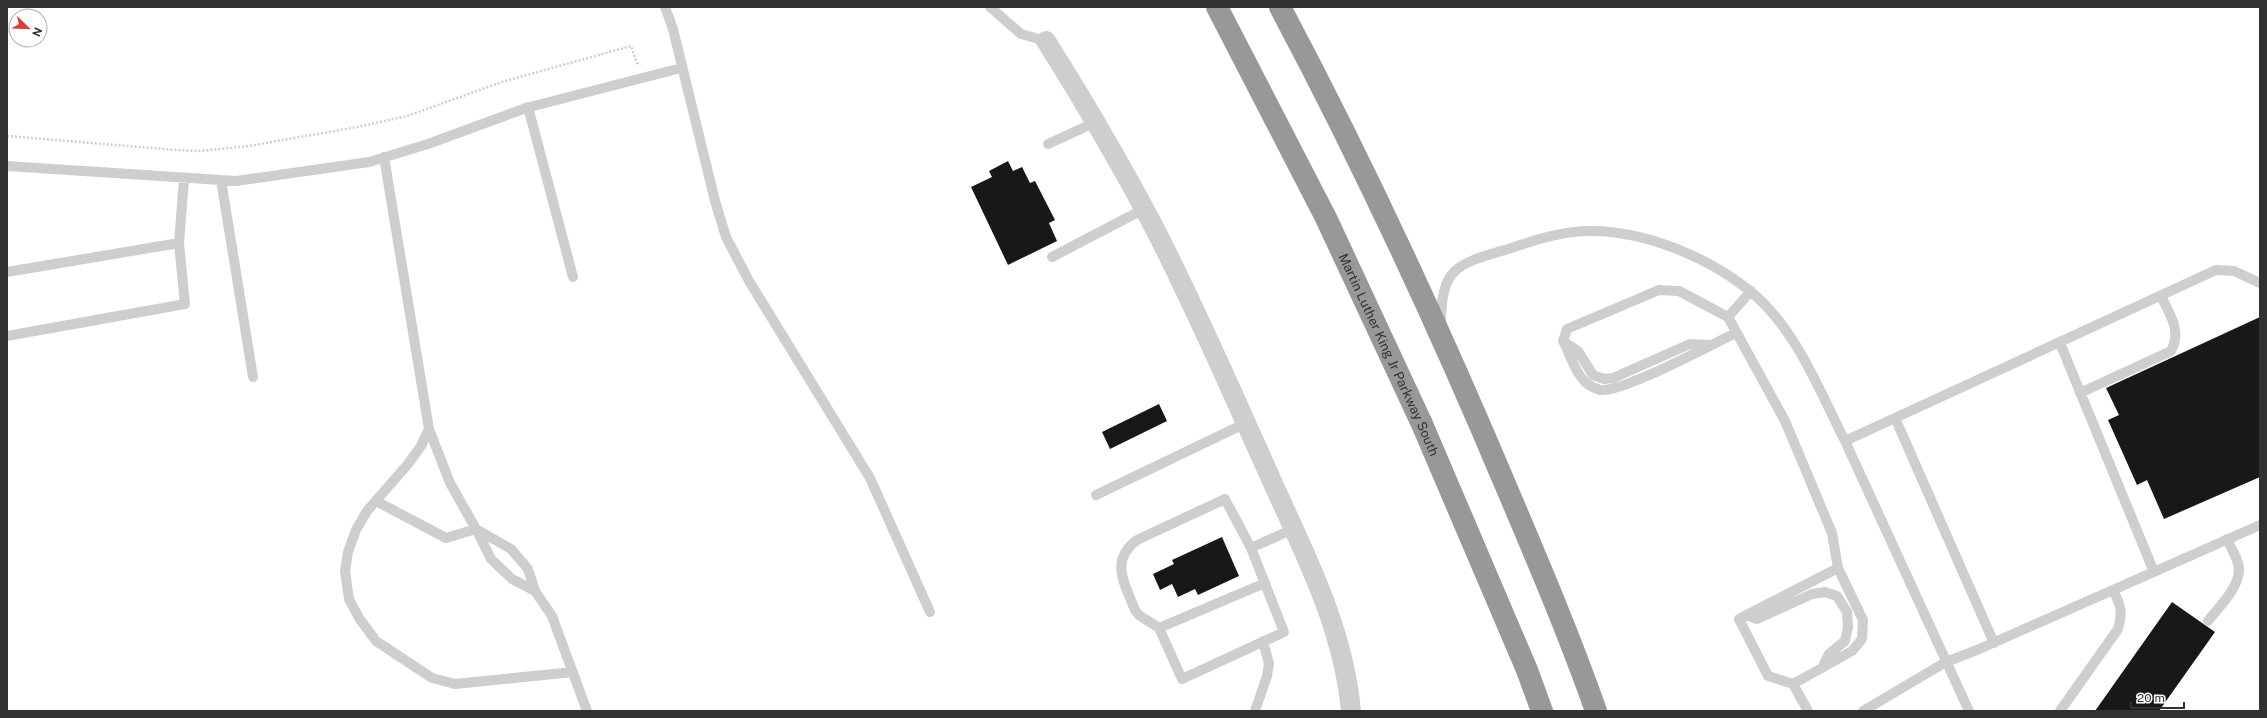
<svg xmlns="http://www.w3.org/2000/svg" width="2267" height="718" font-family="'Public Sans',sans-serif">
  <style>
    .building { fill: #181818 }
    .lines { fill: none; stroke-linecap: round; stroke-linejoin: round }
    .path { stroke: #cecece; stroke-width: 2.5; stroke-dasharray: 2 2; stroke-linecap: butt }
    .lane { stroke: #cecece; stroke-width: 10 }
    .street { stroke: #cecece; stroke-width: 20 }
    .highway { stroke: #989898; stroke-width: 22 }
    .labels { text-anchor: middle; stroke-width: 4; stroke-linejoin: round; paint-order: stroke }
    .street-label { font-size: 13px; fill: #313131; stroke: #fff }
  </style>
  <rect width="100%" height="100%" fill="#fff"/>
  <path class="building" d="M1008,161L1013,171L1022,167L1030,183L1035,181L1055,220L1049,223L1057,241L1008,265L971,187L992,177L989,171Z
    M2260,317V477L2164,519L2147,480L2137,485L2108,420L2119,415L2106,388Z
    M1159,404L1167,421L1110,449L1102,432Z
    M1222,537L1239,576L1198,595L1195,589L1178,597L1172,584L1160,590L1153,574L1174,564L1172,560Z
    M2172,602L2215,632L2159,711H2095Z"/>
  <g class="lines">
    <path class="path" d="M7,136L176,150L200,151L249,146L357,127L407,116L502,82L631,46L638,66"/>
    <path class="lane" d="M665,7L673,29L715,201L726,237L749,281L870,478L930,612
      M990,7L1021,34L1046,41
      M528,107L573,277
      M1048,144L1096,122
      M384,157L429,429L450,483L476,529L491,559L512,579L535,591
      M7,166L236,181L369,162L428,144L526,108L681,68
      M221,180L253,377
      M1052,257L1144,209
      M7,272L179,243
      M1728,317L1785,421L1832,533L1838,568L1863,620L1862,639L1852,651L1793,684
      M1441,324C1441,266 1458,264 1508,249C1535,240 1562,231 1591,231C1645,231 1708,257 1750,291C1795,327 1819,390 1845,441
      M1736,333C1712,344 1622,393 1600,390C1597,389 1592,387 1589,385C1576,376 1570,354 1563,341L1567,329L1659,290L1679,291L1728,317L1751,291
      M7,336L185,304L179,243L184,179
      M1564,342L1578,351L1593,375L1604,379L1613,378L1690,344L1710,345
      M2060,343L2154,572
      M2080,393L2171,351C2182,331 2170,315 2161,296
      M1895,418L1994,643
      M429,429L421,446L408,464L367,511L356,530L348,552L345,571L349,599L359,618L376,641L432,678L455,684L573,672
      M1096,495L1246,423
      M376,501L446,538L476,529L511,549L528,569L535,591L552,616L587,711
      M1251,548L1293,529
      M1746,615L1757,619L1812,594L1825,592L1837,596L1847,612L1848,627L1845,641L1829,654L1822,668
      M2208,621C2218,608 2238,589 2239,571C2240,561 2231,549 2227,539
      M1159,628L1182,679L1284,632L1251,548L1225,499L1137,540C1109,561 1125,584 1135,610L1139,615L1159,628L1265,583
      M1255,711L1267,676L1269,664L1263,641
      M1808,711L1793,684L1768,676L1739,619L1838,568
      M1863,711L1946,662L1977,650L2260,525
      M1969,711L1845,441L2216,270L2234,271L2260,283
      M2060,711L2118,629C2123,611 2121,606 2113,590"/>
    <path class="street" d="M1046,41C1085,103 1122,166 1156,231C1196,309 1231,390 1267,470C1302,549 1343,624 1351,711"/>
    <g class="highway">
      <path id="s1" d="M1217,7L1326,218L1422,424L1527,670L1542,711"/>
      <path d="M1280,7C1364,165 1439,327 1508,491C1539,564 1570,637 1596,711"/>
    </g>
  </g>
  <g class="labels">
    <g class="street-label">
      <text dy="5" stroke="none"><textPath href="#s1" startOffset="388">Martin Luther King Jr Parkway South</textPath></text>
    </g>
  </g>
  <rect width="2267" height="718" fill="none" stroke="#313131" stroke-width="16"/>
  <g transform="translate(28 28) rotate(113)"><circle r="19" fill="#ffffff" stroke="#adadad"/>
  <path d="M0-3L7 15L0 10L-7 15Z" fill="#e3393a"/>
  <text y="-6" font-size="11" font-weight="bold" text-anchor="middle" fill="#313131">N</text>
  </g>
  <path d="M2131 702v6h53v-6" fill="none" stroke="#313131" stroke-width="2"/>
  <text x="2137" y="702" font-size="12" fill="#313131" stroke="#ffffff" stroke-width="3" paint-order="stroke">20 m</text>
</svg>
